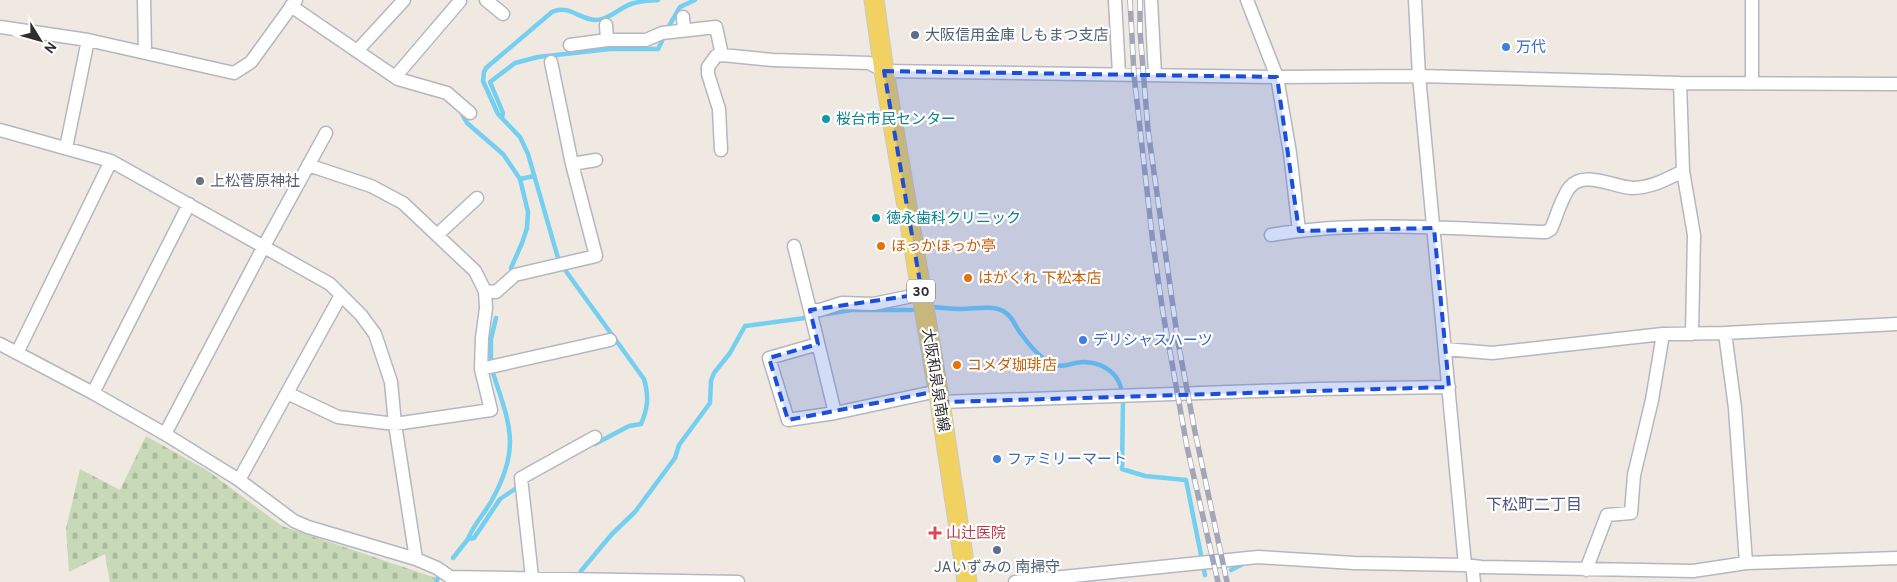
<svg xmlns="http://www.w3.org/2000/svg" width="1897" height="582" font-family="Overpass,'Noto Sans JP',sans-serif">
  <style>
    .cemetery { fill: url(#cemetery-stones) }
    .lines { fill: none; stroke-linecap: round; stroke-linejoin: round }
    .stream { stroke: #75cff0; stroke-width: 4.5 }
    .minor-casing { stroke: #b4b7c1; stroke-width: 15 }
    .primary-casing { stroke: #c9c9c9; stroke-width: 21 }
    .minor { stroke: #fff; stroke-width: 12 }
    .primary { stroke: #f2d163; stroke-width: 19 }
    .rail-casing { stroke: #a3a6b8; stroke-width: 5.5 }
    .rail { stroke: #fff; stroke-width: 4; stroke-dasharray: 11; stroke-linecap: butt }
    .marked { fill: #1d4ed8; fill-opacity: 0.2; stroke: #1d4ed8; stroke-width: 4; stroke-dasharray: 10 6; stroke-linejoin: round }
    .service-dot { fill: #5c6f8a; stroke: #fff; stroke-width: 2 }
    .shop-dot { fill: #3f7fe0; stroke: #fff; stroke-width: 2 }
    .culture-dot { fill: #0f9aa8; stroke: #fff; stroke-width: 2 }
    .worship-dot { fill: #6b7280; stroke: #fff; stroke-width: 2 }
    .food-dot { fill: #e8710a; stroke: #fff; stroke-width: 2 }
    .health-dot { fill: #e0444e; stroke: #fff; stroke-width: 2 }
    .labels { text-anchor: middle; stroke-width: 4.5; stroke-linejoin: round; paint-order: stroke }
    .shield { fill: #fff; stroke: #6d6d6d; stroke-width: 1 }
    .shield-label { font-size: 14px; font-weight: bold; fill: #2e2e2e }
    .service-label { font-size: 15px; fill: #4e5e75; stroke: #fff; text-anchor: start }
    .shop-label { font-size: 15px; fill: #366cbe; stroke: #fff; text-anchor: start }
    .culture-label { font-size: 15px; fill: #0d838f; stroke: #fff; text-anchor: start }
    .worship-label { font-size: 15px; fill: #5b616d; stroke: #fff; text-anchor: start }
    .food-label { font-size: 15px; fill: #c56008; stroke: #fff; text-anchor: start }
    .street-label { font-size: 15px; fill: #2e2e2e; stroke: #fff }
    .health-label { font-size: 15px; fill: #be3a42; stroke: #fff; text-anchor: start }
    .neighbourhood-label { font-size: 16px; fill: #4d5680; stroke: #fff }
  </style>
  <defs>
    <pattern id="cemetery-stones" width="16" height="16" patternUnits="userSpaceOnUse" patternTransform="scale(1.25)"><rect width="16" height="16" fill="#c8d9b8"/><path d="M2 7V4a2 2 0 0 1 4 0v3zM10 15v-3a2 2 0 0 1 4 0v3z" fill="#acbb9e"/></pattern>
  </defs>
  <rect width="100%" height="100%" fill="#efe9e1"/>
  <path class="cemetery" d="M146,436L208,471L282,526L436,578L433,582H110L105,554L69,572L66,529L80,469L120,490Z"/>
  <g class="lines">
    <path class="stream" d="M669,26L680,7L695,0
      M460,110L467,123L503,154L520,179L528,212L527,228L522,243L511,268
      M502,117L503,113L490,82L515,63L538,57L610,49H658L662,41
      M520,179L534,176
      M558,258L528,154L520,137L498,114L483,81L484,72L486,68L552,12C570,4 579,20 596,20C609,20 619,8 631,4C640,1 649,1 658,0
      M565,270L644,379C649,396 648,408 641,424L629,426L595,444
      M934,307C943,308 952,309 961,309C975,309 991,305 1003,311C1013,316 1015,327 1022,335C1030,346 1043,362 1056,365C1065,368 1074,362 1083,362C1100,362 1117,371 1121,388
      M827,314L851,310H912
      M491,361V339L496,318
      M1123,400L1122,469L1145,476L1186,480L1201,555
      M468,539C473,525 485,513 492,500C521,448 510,425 493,373
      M453,558L468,539L474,538L500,499L518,487
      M1203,565L1205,575
      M1231,570L1245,563
      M581,571L612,534L635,512L675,458L679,445L710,403L711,381L714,373L730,353L745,326L805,318
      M436,582L438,578"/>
    <g class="minor-casing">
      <path id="minor" d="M144,0L145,52
        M486,0L503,14
        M1115,0L1119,74
        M1151,0L1155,75
        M1247,0L1277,77L1290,153L1299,231
        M1415,0L1419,76L1465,565
        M1752,0V83
        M291,6L398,79L447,93L470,113
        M683,17L684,30
        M606,25L607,40
        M0,27L88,40L234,73L251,62L296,0
        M570,45L607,40H646L662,33L716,27L722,55
        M357,51L404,0
        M395,77L460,1
        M1680,83L1683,171L1694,235L1692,334
        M0,130L111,161L330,284L361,315L375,334L391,382L395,424L416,559
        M66,148L88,40
        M721,150L719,109L708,74V67L716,56L722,55L773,60L869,63L884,71L1277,77L1419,76L1680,83L1897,84
        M572,164L596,160
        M437,235L477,198
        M1271,235C1361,220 1455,229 1546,232L1551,229C1556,218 1562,196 1570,187C1584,170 1614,187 1632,188C1651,188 1667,179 1683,171
        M794,246L810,310H820L842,303L873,304L922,294
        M485,291L496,292L515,275L596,256L572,164L551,62
        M810,310L835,413
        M1725,333L1735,408L1746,563
        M0,344L93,393L165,434L239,480L294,521L308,527L416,559L437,568L450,577L738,582
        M818,344L769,358L788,420L835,413L938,391
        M1445,349L1492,353L1663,334L1725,333L1897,324
        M17,353L111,161
        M481,369L610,340
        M93,393L189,204
        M287,393L338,417L395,424L491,410L481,369L482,338L486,308L485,291L475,271L403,203L371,186L308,165
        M940,402L1318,389L1449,387
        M165,434L264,246L326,133
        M239,480L341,295
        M1472,566L1474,582
        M1586,570L1607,515L1631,513L1634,475L1652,400L1663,334
        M532,577L521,478L595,437
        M1015,582L1258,557L1354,563L1465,565L1481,567L1693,571L1746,563L1897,558"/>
    </g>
    <g class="primary-casing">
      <path id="primary" d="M874,0L884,71L940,402L967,582"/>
    </g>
    <use href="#minor" class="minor"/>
    <use href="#primary" class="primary"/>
    <g class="rail-casing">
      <path id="rail" d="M1130,0L1134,75L1153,244L1163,313L1187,447L1218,582
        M1140,0V31L1148,130L1178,342L1195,432L1227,582"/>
    </g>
    <use href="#rail" class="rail"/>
  </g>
  <path class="marked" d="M884,71L1277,77L1299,231L1434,228L1449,387L947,402H940L938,391L788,420L769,358L818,344L810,310L922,294Z"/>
  <g class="service-dot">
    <circle cx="915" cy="35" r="5"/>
    <circle cx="997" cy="550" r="5"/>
  </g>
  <g class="shop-dot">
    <circle cx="1506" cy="47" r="5"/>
    <circle cx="1083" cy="340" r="5"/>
    <circle cx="997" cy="459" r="5"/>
  </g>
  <g class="culture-dot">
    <circle cx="826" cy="119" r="5"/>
    <circle cx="876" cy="218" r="5"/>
  </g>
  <circle class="worship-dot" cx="200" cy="181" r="5"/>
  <g class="food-dot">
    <circle cx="881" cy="246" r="5"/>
    <circle cx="968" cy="278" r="5"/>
    <circle cx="957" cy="365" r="5"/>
  </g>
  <path class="health-dot" d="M932.5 525.5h5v5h5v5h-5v5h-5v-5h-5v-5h5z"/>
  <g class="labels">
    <rect class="shield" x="907" y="279.5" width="28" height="23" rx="4"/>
    <g class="shield-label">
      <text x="921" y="296">30</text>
    </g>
    <g class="service-label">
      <text x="925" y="40">大阪信用金庫 しもまつ支店</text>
      <text x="997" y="572" text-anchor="middle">JAいずみの 南掃守</text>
    </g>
    <g class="shop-label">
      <text x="1516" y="52">万代</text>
      <text x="1093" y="345">デリシャスハーツ</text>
      <text x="1007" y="464">ファミリーマート</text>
    </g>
    <g class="culture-label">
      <text x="836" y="124">桜台市民センター</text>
      <text x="886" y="223">徳永歯科クリニック</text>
    </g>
    <g class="worship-label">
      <text x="210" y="186">上松菅原神社</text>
    </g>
    <g class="food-label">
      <text x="891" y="251">ほっかほっか亭</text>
      <text x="978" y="283">はがくれ 下松本店</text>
      <text x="967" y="370">コメダ珈琲店</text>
    </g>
    <g class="street-label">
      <text transform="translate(936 380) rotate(81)" y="5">大阪和泉泉南線</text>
    </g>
    <g class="health-label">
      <text x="946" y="538">山辻医院</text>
    </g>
    <g class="neighbourhood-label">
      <text x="1534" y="510">下松町二丁目</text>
    </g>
  </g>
  <g transform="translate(40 40) rotate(127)" stroke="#ffffff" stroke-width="4" paint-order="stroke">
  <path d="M0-4L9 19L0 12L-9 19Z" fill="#2e2e2e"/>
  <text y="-8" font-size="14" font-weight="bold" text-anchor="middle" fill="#2e2e2e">N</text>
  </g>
</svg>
